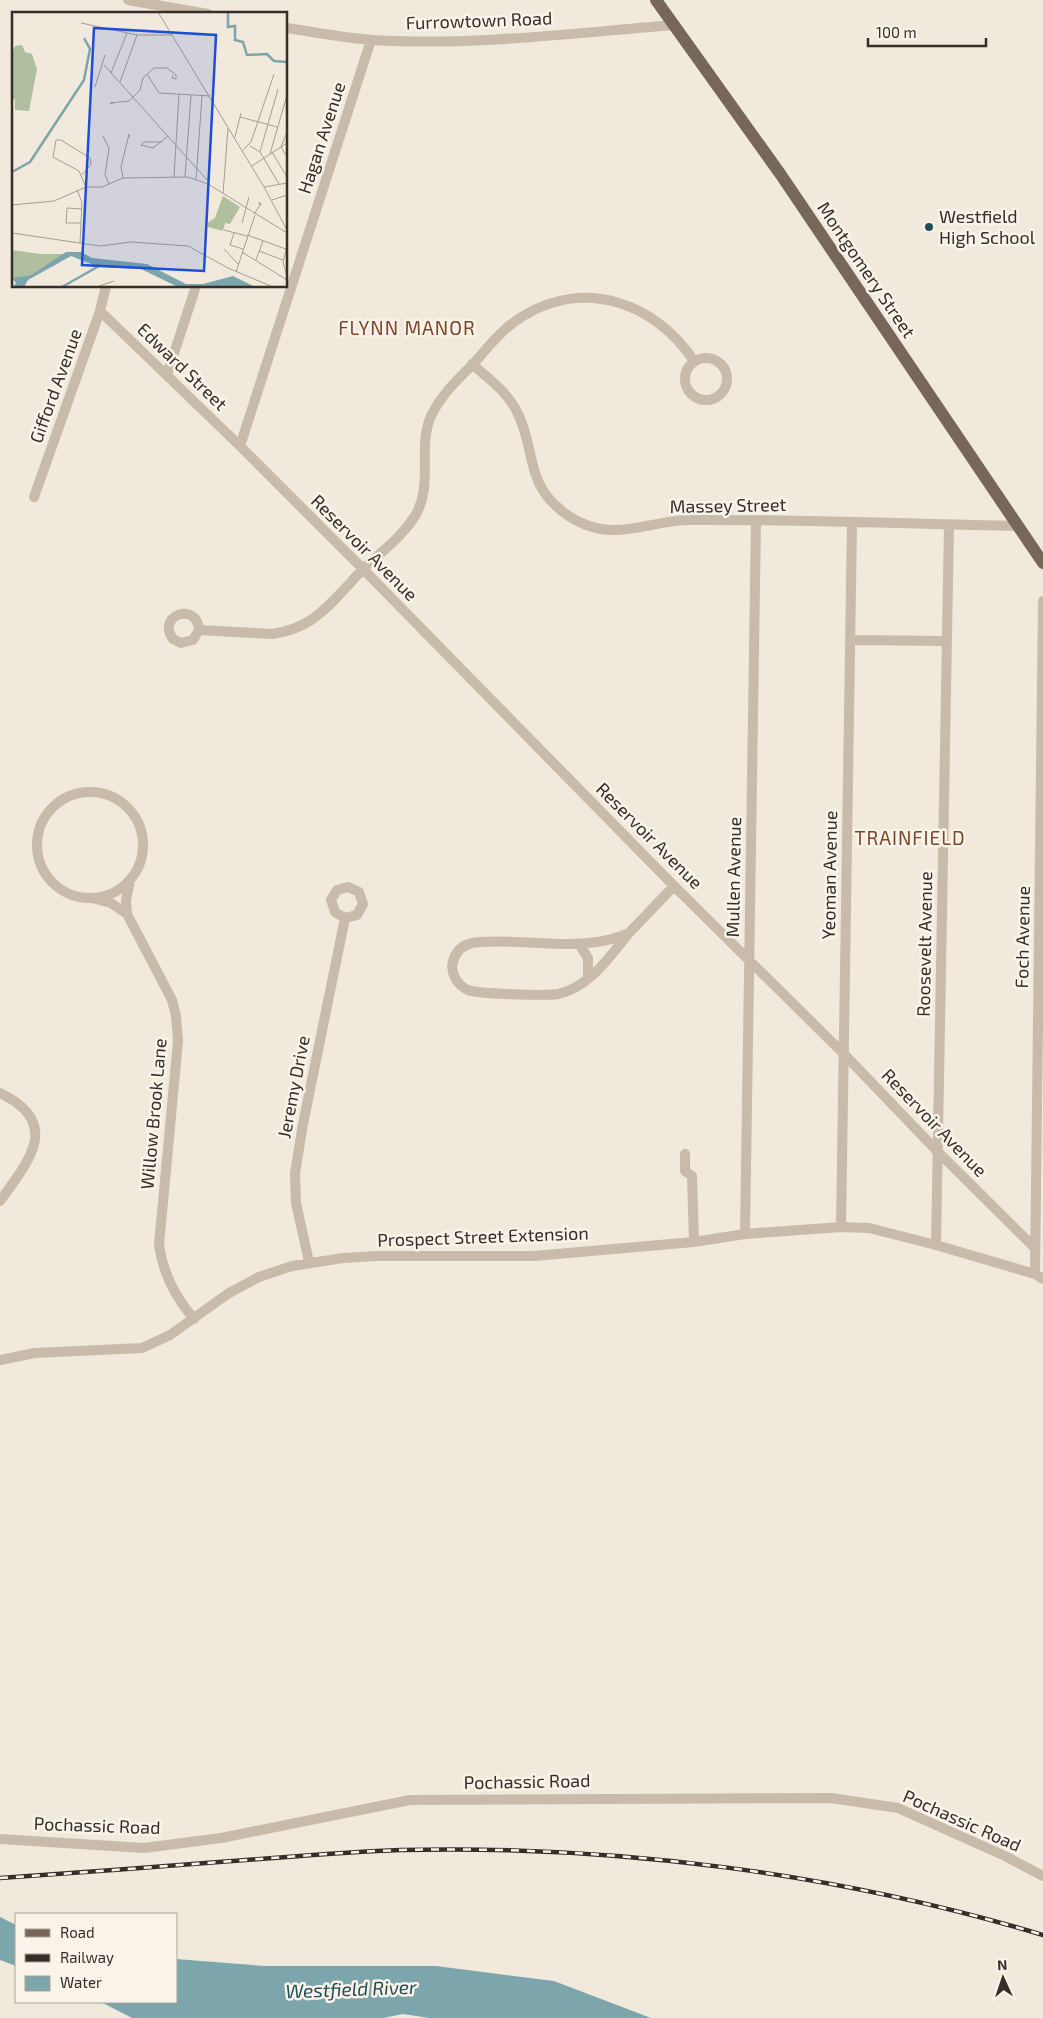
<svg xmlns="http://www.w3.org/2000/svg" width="1043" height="2018" font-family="'Exo 2',sans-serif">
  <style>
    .water { fill: #7da5ac }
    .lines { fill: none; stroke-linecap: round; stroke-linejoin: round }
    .minor { stroke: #c8bba9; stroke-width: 10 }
    .major { stroke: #77675a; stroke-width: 12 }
    .rail-casing { stroke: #362e28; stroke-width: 4.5 }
    .rail { stroke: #f9f3e9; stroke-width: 2.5; stroke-dasharray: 8; stroke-linecap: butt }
    .poi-dot { fill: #204c55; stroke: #f9f3e9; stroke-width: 2 }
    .labels { text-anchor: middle; stroke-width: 5; stroke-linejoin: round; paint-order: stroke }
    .street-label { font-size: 18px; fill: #362e28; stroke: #f9f3e9 }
    .poi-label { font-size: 18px; fill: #362e28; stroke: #f9f3e9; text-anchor: start }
    .neighbourhood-label { font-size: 19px; letter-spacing: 1px; fill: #804526; stroke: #f9f3e9 }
    .water-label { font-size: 19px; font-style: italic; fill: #204c55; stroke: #f9f3e9 }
    .inset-river { fill: none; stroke: #7da5ac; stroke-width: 2.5 }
    .inset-road { fill: none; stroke: #a69e94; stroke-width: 1 }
    .view { fill: #1d4ed8; fill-opacity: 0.15; stroke: #1d4ed8; stroke-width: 2.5 }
    .inset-edge { fill: none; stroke: #362e28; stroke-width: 2.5 }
  </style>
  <rect width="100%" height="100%" fill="#f1e9dc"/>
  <path class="water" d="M0,1917L16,1925V1966L0,1960Z
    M176,1959L264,1966H436L554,1981L651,2018H429L403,2014L383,2018H132L101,2002H176Z"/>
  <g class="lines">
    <path class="minor" d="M128,0L208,14
      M286,28C315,32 344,38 373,40C473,46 574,33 674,25
      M100,311L240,446L363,569L674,886L844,1054L938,1152L1035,1248
      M685 379a21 21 0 1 1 42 0a21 21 0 1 1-42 0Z
      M472,364C489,379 509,393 518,414C536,451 525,482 562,511C575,522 593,529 610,530C637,531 662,520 689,520C798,519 908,524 1018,526
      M167,375L196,286
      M240,446L371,40
      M34,497L100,311L106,286
      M199,630L193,640L181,643L173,639C156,615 197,601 199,630L272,634C286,632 299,628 311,620C330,607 346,587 362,570C381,552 401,538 415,516C434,484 417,448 431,416C441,395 458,379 474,363C489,346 503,328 523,316C585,278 656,303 694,361
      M850,640L947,641
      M37 845a53 53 0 1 1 106 0a53 53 0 1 1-106 0Z
      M92,898L111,903L127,914L172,1000L176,1016L178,1041L159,1245C163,1274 175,1297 194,1319
      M127,914L126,900L130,880
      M629,933C609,957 590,987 558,994C545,996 478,994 468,990C457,985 450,973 453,961C456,951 463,945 472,943C524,936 580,955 629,933L674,886
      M579,944L588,958V979
      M0,1093C63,1123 28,1162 0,1201
      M685,1154V1171L692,1176L694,1242
      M841,1227L852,523
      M745,1234L756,521
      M936,1245L949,525
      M309,1262L296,1203L295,1173L303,1124L345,918L335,912L331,900L337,890L348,887L359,892L363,904L357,915L345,918
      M1035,1274L1043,601
      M0,1360L35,1353L142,1348L170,1335L229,1293L259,1277L292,1266L343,1258L377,1256H534L694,1242L745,1234L841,1227L869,1228L936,1245L1035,1274L1043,1279
      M0,1839L144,1848L221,1838L410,1800L831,1798L898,1808L1005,1856L1043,1876"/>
    <path class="major" d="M656,0L781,175L1043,563"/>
    <g class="rail-casing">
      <path id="rail" d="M0,1878C77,1873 155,1867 232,1861C288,1857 344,1852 401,1850C617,1845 836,1873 1043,1935"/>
    </g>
    <use href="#rail" class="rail"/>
  </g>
  <circle class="poi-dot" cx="929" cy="227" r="5"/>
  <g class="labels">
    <g class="street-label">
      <text transform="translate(479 21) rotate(-2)" y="6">Furrowtown Road</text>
      <text transform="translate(322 138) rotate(-72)" y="6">Hagan Avenue</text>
      <text transform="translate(866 270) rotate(56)" y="6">Montgomery Street</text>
      <text transform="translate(182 367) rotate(44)" y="6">Edward Street</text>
      <text transform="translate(56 386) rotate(-70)" y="6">Gifford Avenue</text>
      <text transform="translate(728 506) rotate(-1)" y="6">Massey Street</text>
      <text transform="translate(364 548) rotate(45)" y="6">Reservoir Avenue</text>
      <text transform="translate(649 836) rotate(45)" y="6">Reservoir Avenue</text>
      <text transform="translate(830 875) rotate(-89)" y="6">Yeoman Avenue</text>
      <text transform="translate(734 877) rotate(-89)" y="6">Mullen Avenue</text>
      <text transform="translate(1023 937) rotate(-89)" y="6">Foch Avenue</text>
      <text transform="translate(925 944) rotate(-89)" y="6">Roosevelt Avenue</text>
      <text transform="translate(294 1087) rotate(-79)" y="6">Jeremy Drive</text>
      <text transform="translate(154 1114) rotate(-85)" y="6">Willow Brook Lane</text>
      <text transform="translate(934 1123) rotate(46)" y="6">Reservoir Avenue</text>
      <text transform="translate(483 1237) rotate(-2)" y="6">Prospect Street Extension</text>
      <text transform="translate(527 1782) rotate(-1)" y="6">Pochassic Road</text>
      <text transform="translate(962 1821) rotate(24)" y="6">Pochassic Road</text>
      <text transform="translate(97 1826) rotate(2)" y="6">Pochassic Road</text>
    </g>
    <g class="poi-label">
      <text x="939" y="223">Westfield<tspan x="939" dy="21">High School</tspan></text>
    </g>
    <g class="neighbourhood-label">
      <text x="407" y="335">FLYNN MANOR</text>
      <text x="910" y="845">TRAINFIELD</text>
    </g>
    <g class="water-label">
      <text transform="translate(351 1989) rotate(-2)" y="7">Westfield River</text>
    </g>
  </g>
  <g transform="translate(12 12)">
    <rect width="275" height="275" fill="#f1e9dc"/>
    <path d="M10,33L13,40L20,42L25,57L17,99L3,98V87H0V41L3,34ZM211,184L228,195L218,212L213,211L211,219L196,215L195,211L203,206ZM0,238L28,242H52L19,263L0,266Z" fill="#b0bf9d"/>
    <path d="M54,240H69L80,246L135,252L174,272H191L221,264L243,275H166L129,257L87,255L59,244L16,268L12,275H1L4,271L0,266L19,263Z" fill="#7da5ac"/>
    <path class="inset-river" d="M216,0V15L223,14V28L231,30L235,43L255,42L262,49L275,50M0,160L18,150L72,68L78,37L72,26M50,275L87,254"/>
    <path class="inset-road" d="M146,0L252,175L275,171M69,11L125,23H160M92,53L196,169M99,61L115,21M135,62L147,81L198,84M108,70L125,23M83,75L93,43M102,91H98L117,89L128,78L131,66L142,56H155L164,63V67L160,66L161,63M228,105L265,115M275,120L269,135L275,145M91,124L97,136L93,163L97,172M223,125L229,101M150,129L141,136L129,133L132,130H149L156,124M238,134L248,140L267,172M231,138L239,130L262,62M248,140L266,77M260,140L275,165M258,142L275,83M240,154L275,131M70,163L79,152L78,146L49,128H44L41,145L67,159L74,175M162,165L167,82M173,165L179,83M111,166L109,155L117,122V126M184,168L190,84M196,169L201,90M252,175L275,218M65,178L70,190L68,231M211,182L216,116M260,188L275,183M0,193L42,189L74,175H90L111,166L176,165L196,172L275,221M242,202L249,192L247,190L248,193M69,211H54L55,196L70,197M230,211L237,185M212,218L235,224M0,221L88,234L119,230L176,234L216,256L261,275M222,221L218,233L231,237M235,223L274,237M275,234L271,250L275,264M212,237L226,252M247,239L271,248M230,240L275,268M244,248L251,229M224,260L243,203M84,275L102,269"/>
    <path class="view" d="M82,16L204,23L192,259L70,253Z"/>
    <rect width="275" height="275" class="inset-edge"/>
  </g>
  <rect x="15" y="1913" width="162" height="90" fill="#f9f3e9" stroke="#aba49c"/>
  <rect x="25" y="1929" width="25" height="8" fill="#77675a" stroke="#aba49c"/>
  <text x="60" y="1938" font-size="15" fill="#362e28">Road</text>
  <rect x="25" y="1954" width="25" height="8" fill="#362e28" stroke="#aba49c"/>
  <text x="60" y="1963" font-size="15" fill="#362e28">Railway</text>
  <rect x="25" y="1976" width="25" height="15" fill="#7da5ac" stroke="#aba49c"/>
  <text x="60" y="1988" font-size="15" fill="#362e28">Water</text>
  <g transform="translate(1003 1978) rotate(357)" stroke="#f9f3e9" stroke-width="4" paint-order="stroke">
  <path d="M0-4L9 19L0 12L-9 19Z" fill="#362e28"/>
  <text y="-8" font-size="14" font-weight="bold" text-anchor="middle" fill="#362e28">N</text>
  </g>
  <path d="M868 38v8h118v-8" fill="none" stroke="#362e28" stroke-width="2.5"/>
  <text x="876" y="38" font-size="15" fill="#362e28" stroke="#f9f3e9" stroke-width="4" paint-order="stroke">100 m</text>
</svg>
